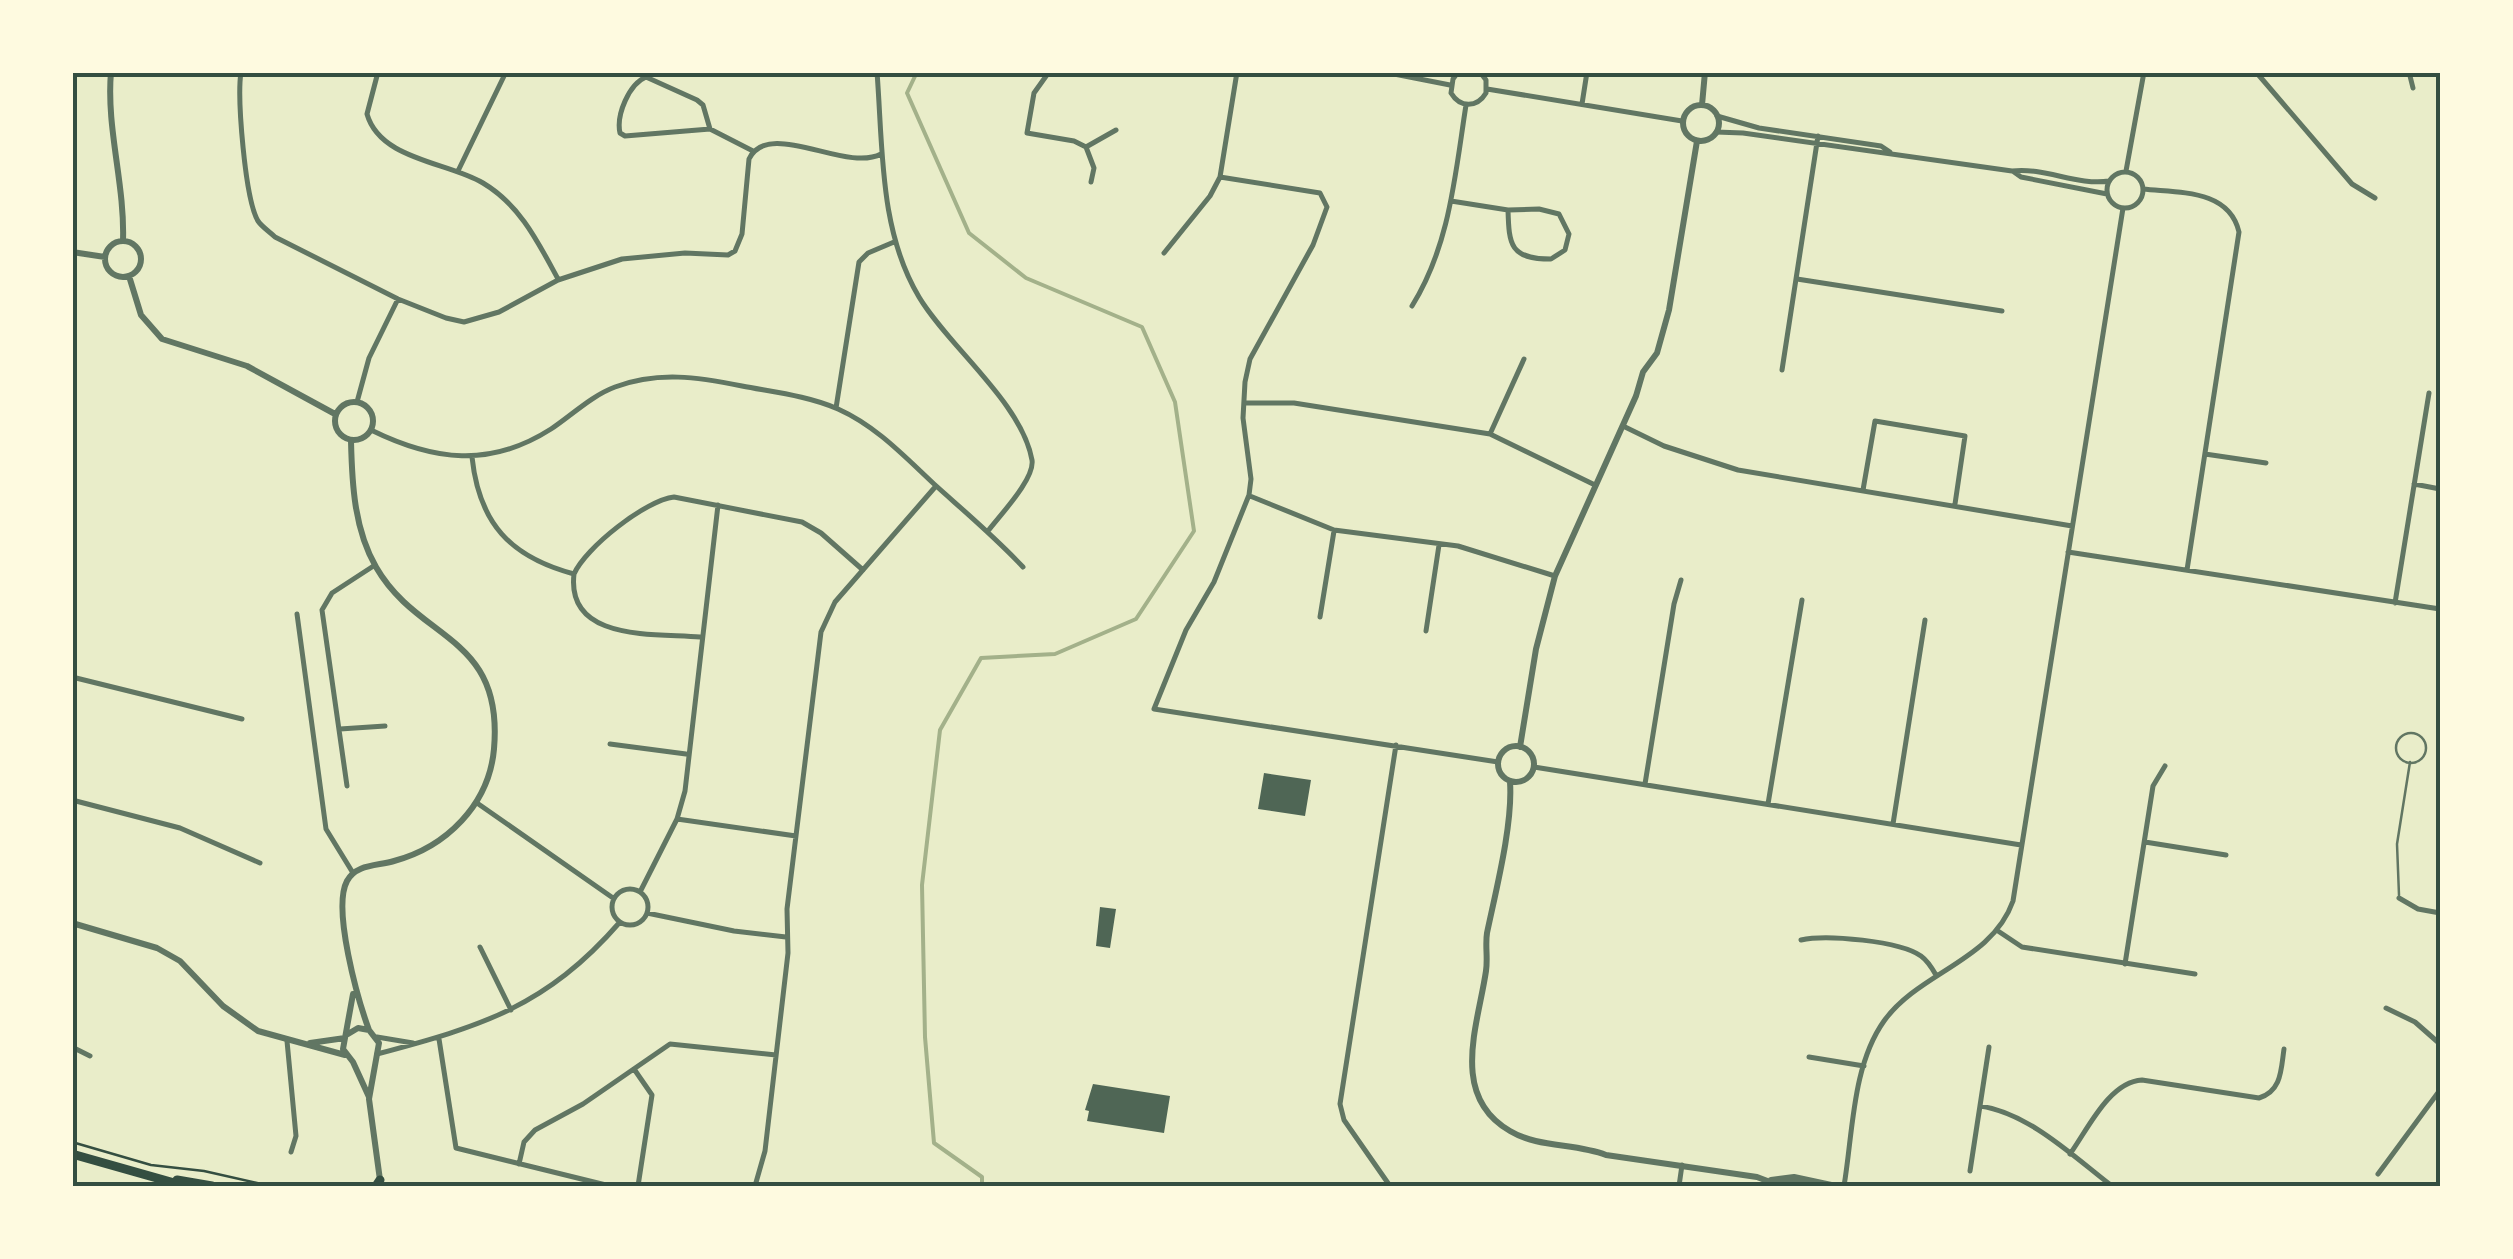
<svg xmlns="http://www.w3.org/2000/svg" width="2513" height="1259" font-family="'Noto Serif',serif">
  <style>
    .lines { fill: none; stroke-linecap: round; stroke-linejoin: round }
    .stream { stroke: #a3b18a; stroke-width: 4 }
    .building { fill: #4f6655 }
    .path { stroke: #344e41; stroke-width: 2.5 }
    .service { stroke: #617663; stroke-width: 2.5 }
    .minor { stroke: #617663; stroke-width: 5 }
    .tertiary { stroke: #617663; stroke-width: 6 }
    .primary { stroke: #344e41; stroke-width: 9 }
    .neatline { fill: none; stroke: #344e41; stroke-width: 4 }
  </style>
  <rect width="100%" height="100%" fill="#e9edc9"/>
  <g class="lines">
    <path class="stream" d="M917,72L907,93L969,233L1026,278L1142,327L1175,402L1194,531L1136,619L1055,654L981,658L940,730L922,885L925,1037L934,1143L982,1177V1186"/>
  </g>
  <path class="building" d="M1264,773L1311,780L1305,816L1258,809Z
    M1100,907L1116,909L1110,948L1096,946Z
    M1093,1084L1170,1096L1164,1133L1087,1121L1089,1111L1085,1110Z"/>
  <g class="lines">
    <path class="path" d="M72,1142L151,1165L204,1171L270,1186"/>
    <path class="service" d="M2396 748a15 15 0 1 1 30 0a15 15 0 1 1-30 0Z
      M2399,895L2397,844L2410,762"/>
    <path class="minor" d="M241,72C237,98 245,199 258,221C262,227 270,232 275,237L398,299L446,318L464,322L499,312L558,280L622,259L685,253L728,255L735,251L742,234L749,159C769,118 845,173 881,154
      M378,72L367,114C380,160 448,162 483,183C520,205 538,242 558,279
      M877,72C883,148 879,230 919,297C949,347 1022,403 1032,460C1035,479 1000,515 988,531
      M1049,72L1034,93L1027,133L1074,141L1086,147L1094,168L1091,182
      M1384,72L1450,85
      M1458,72L1453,79L1451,93C1460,108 1477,108 1486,93V80L1480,72
      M2256,72L2352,184L2375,198
      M2409,72L2413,88
      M1487,89L1682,121
      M1582,104L1587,72
      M1717,116L1759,128L1881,146L1890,152
      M710,129L703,105L697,100L646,77C629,84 616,115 620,133L625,136L710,129L753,151
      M1716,132L1743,133L2012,171C2045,167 2077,186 2109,181
      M1086,147L1116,130
      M458,171L506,72
      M2126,171L2144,72
      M2107 190a18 18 0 1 1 36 0a18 18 0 1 1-36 0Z
      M2014,172L2021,177L2107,194
      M1220,177L1320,193L1327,207L1313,245L1250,359L1245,382L1243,418L1251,479L1249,495L1214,582L1186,630L1154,709L1498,762
      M2143,189C2179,193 2229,189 2239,232L2187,570
      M1451,201L1508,210L1539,209L1559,214L1569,234L1565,250L1551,259C1510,259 1509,245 1508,210
      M1164,253L1210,196L1220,177L1237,72
      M1797,279L2002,311
      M1412,306C1450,245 1455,175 1466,105
      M1782,370L1818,136
      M357,402L369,358L398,299
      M1244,403H1294L1490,434L1595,485
      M836,408L859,262L868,253L894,242
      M1623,426L1664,446L1738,470L2072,526
      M371,430C434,461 490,468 551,429C572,415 591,396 615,387C658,371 698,377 742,386C773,392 809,396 838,409C876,426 904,456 934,484C964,511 995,537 1023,567
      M1490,434L1524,359
      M2205,454L2266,463
      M472,457C479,523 510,557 574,574C566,642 655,633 700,637
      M2414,484L2440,489
      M1863,490L1875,421L1965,436L1955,504
      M1250,496L1334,530L1458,546L1555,576
      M2068,552L2440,609
      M574,574C585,548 646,500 674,497L802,522L821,533L863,570
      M2395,603L2429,393
      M297,614L326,829L353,873
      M1320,617L1334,531
      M1426,631L1439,545
      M72,677L242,719
      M340,729L385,726
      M610,744L686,754
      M1534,767L2021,845
      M1645,784L1674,604L1681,580
      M347,786L322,610L332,593L375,565
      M72,800L180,828L260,863
      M477,803L613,898
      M1768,804L1802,600
      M677,819L796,836
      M1893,824L1925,620
      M2145,842L2226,855
      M612 907a18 18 0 1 1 36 0a18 18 0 1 1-36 0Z
      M640,892L677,819L685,791L718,505
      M2399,898L2418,909L2440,913
      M647,913L734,931L786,937
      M1998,931L2022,947L2195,974
      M1801,940C1826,934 1900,941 1921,956C1928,961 1932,968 1936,975
      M480,947L511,1010
      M2125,964L2153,786L2165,766
      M2386,1008L2415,1022L2440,1044
      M377,1037L413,1043
      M439,1039L456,1148L610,1186
      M287,1041L296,1136L291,1152
      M72,1047L90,1056
      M377,1054C482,1026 546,1007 620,922
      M1809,1057L1864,1066
      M634,1069L652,1095L638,1186
      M1980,1106C2029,1113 2074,1157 2112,1186
      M2070,1154C2088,1129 2109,1082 2142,1080L2259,1098C2282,1091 2281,1069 2284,1049
      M519,1164L524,1142L535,1130L583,1104L670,1044L776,1055
      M1970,1171L1989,1047
      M2378,1174L2440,1090
      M755,1186L765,1151L788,953L787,909L821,632L835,602L936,486
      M1390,1186L1344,1120L1340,1104L1396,745
      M1679,1186L1682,1165
      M1844,1186C1853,1133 1852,1066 1884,1021C1919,972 1992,961 2013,901L2123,208"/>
    <path class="tertiary" d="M111,72C106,128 125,184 123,241
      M1683 123a18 18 0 1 1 36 0a18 18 0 1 1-36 0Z
      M1702,105L1705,72
      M105 259a18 18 0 1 1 36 0a18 18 0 1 1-36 0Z
      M72,252L105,257
      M129,276L141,315L162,339L247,366L335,414
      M335 421a19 19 0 1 1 38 0a19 19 0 1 1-38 0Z
      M351,441C352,483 354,529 376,567C419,642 504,634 494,749C489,805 446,847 394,861C377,866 356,864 347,881C332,909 358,1000 369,1030
      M1498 764a18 18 0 1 1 36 0a18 18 0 1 1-36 0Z
      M1520,747L1536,649L1555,576L1636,396L1643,372L1657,353L1669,310L1697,141
      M1510,782C1513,824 1496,890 1487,933C1485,945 1488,958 1486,971C1478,1025 1449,1096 1510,1131C1538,1148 1576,1143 1606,1155L1757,1177L1778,1185L1804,1181
      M72,923L157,948L180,961L223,1006L258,1031L345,1055
      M353,994L343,1049L353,1062L369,1097
      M348,1034L358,1028L369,1030L379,1043L369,1099L380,1180
      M310,1043L345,1038
      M1771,1180L1794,1177L1836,1186"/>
    <path class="primary" d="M72,1154L185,1186
      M177,1180L212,1186
      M376,1186L380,1180"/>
  </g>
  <rect width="2513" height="1259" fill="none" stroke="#fefae0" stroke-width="150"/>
  <rect x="75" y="75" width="2363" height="1109" class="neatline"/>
</svg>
